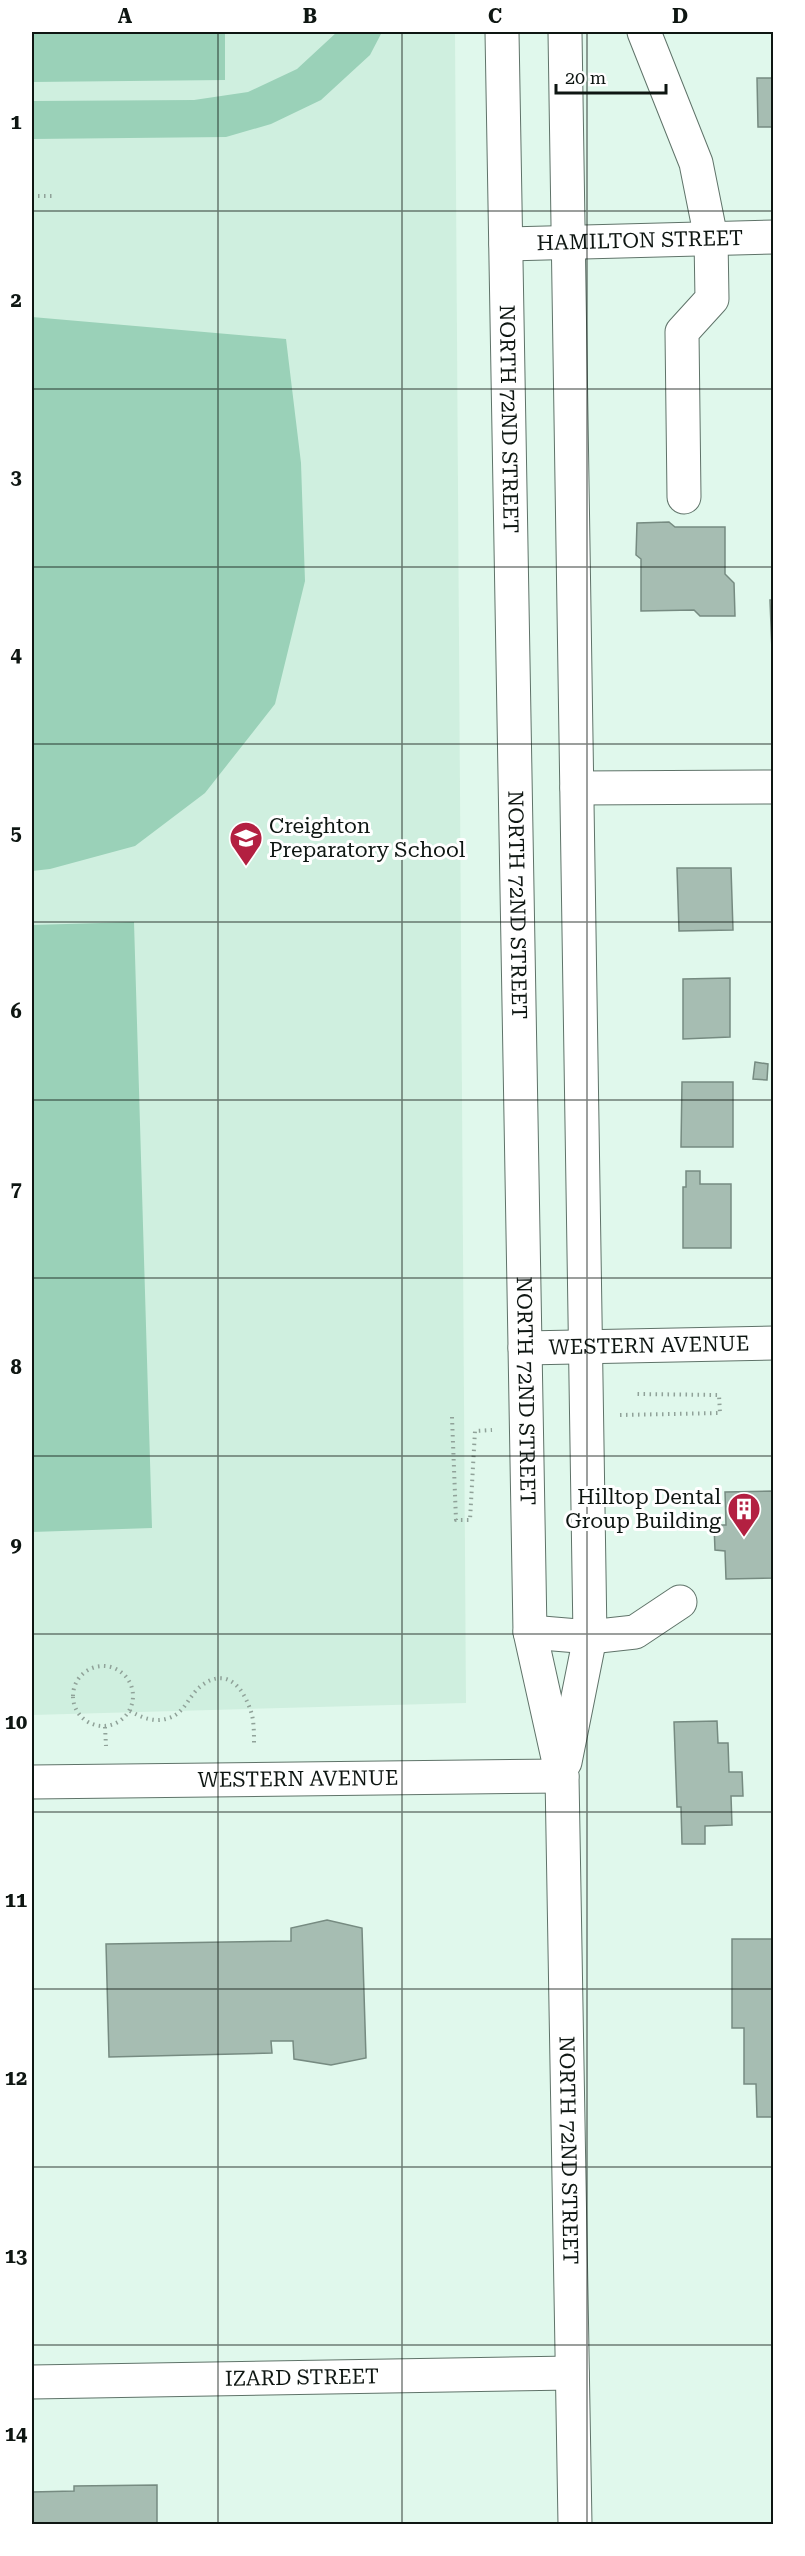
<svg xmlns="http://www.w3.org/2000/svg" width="805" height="2556" font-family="'Roboto Serif',serif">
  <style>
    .built { fill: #cfefdf }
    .park { fill: #9ad1b8 }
    .building { fill: #a6bdb2; stroke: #768b81; stroke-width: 1.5 }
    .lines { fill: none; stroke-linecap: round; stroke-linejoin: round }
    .minor-casing { stroke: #5f7369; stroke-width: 35 }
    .major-casing { stroke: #5f7369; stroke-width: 35 }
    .path { stroke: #90a299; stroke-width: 4; stroke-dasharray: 1.5 4.5; stroke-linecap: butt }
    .minor { stroke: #fff; stroke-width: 33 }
    .major { stroke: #fff; stroke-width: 33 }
    .grid { fill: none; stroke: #0e1612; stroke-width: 1.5; stroke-opacity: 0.55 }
    .labels { text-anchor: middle; stroke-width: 6; stroke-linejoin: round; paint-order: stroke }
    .street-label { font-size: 21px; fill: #0e1612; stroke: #fff }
    .poi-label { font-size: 21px; fill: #0e1612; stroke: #fff; text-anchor: start }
    .neatline { fill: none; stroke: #0e1612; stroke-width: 2 }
    .grid-label { font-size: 20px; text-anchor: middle; font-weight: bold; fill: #0e1612 }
  </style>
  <rect width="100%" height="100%" fill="#e0f8ec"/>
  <path class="built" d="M32,32H455L466,1703L32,1715Z"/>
  <path class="park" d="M32,32H225V80L32,82Z
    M337,32H382L370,55L321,100L271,124L226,137L32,139V101L194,100L248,92L297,69Z
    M32,317L286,339L301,463L305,581L275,704L205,793L135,846L50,869L32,871Z
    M134,922L152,1528L32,1532V925Z"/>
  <path class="building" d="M757,78H774V127H758Z
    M669,522L675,527H725V574L734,583L735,616H700L694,610L641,611V559L636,555L637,523Z
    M770,600H774V676H773Z
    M677,868H731L733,930L679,931Z
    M730,978V1037L683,1039V979Z
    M755,1062L768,1064L767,1080L753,1079Z
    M682,1082H733V1147H681Z
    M686,1171H700V1184H731V1248H683V1187H686Z
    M774,1491V1578L726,1579L725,1551L715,1550L714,1525H726L725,1492Z
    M717,1721L718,1743H728L729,1772H742L743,1796H731L732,1825L705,1826V1844H682L681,1807H677L674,1722Z
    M327,1920L362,1928L366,2058L331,2065L294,2059L293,2041H271L272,2053L109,2057L106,1944L291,1941V1928Z
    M732,1939H774V2117H757L756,2084H744V2028H732Z
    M157,2485V2524H32V2492L74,2491V2486Z
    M423,2523V2524H345Z"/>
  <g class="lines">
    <g class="minor-casing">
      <g id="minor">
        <path d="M644,32L696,163L711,238L712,299L682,332L684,497"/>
        <path id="s1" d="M506,244L774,237"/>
        <path d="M577,788L774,787"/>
        <path id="s2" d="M525,1348L774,1343"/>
        <path d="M530,1632L590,1637L635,1632L680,1602"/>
        <path id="s3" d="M32,1782L562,1776"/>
        <path id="s4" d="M32,2382L572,2373"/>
      </g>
    </g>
    <g class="major-casing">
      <g id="major">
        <path id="s5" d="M502,32L530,1632L562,1776L575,2524"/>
        <path d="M565,1762L590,1637L565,32"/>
      </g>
    </g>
    <path class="path" d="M32,196H52
      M620,1415L720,1413L719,1395L637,1394
      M452,1417L456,1520H470L475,1431L492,1430
      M73 1696a30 30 0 1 1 60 0a30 30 0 1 1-60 0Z
      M130,1711C142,1718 155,1723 169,1718C185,1713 189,1695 201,1686C228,1665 245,1690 252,1715C254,1724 254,1734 254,1743
      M105,1727L106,1746"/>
    <use href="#minor" class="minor"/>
    <use href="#major" class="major"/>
  </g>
  <path class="grid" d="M218,32V2524M402,32V2524M587,32V2524M32,211H774M32,389H774M32,567H774M32,744H774M32,922H774M32,1100H774M32,1278H774M32,1456H774M32,1634H774M32,1812H774M32,1989H774M32,2167H774M32,2345H774"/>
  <defs>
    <g id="school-pin" transform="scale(1.725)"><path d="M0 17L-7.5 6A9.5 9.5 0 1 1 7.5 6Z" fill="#b32041" stroke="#fff"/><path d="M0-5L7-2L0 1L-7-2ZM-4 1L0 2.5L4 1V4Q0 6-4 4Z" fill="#fff"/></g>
    <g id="building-pin" transform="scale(1.725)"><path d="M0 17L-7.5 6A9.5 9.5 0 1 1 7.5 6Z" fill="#b32041" stroke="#fff"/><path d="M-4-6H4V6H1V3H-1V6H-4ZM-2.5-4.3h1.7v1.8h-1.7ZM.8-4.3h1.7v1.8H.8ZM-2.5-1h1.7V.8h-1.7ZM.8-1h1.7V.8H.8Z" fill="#fff"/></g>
  </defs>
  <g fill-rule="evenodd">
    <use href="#school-pin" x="246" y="838"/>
    <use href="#building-pin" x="744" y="1509"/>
  </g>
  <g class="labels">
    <g class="street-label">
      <text dy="7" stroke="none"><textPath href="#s1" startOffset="134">HAMILTON STREET</textPath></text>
      <text dy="7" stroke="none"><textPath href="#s5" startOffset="387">NORTH 72ND STREET</textPath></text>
      <text dy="7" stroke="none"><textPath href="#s5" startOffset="873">NORTH 72ND STREET</textPath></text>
      <text dy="7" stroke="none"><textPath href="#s2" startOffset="124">WESTERN AVENUE</textPath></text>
      <text dy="7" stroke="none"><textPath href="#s5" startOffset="1359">NORTH 72ND STREET</textPath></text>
      <text dy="7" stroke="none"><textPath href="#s3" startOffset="266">WESTERN AVENUE</textPath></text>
      <text dy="7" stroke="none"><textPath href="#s5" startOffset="2122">NORTH 72ND STREET</textPath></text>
      <text dy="7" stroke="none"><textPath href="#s4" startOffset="270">IZARD STREET</textPath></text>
    </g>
    <g class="poi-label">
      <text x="269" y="833">Creighton<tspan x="269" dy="24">Preparatory School</tspan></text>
      <text x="721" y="1504" text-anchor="end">Hilltop Dental<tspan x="721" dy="24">Group Building</tspan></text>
    </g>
  </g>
  <rect width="805" height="2556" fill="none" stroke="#ffffff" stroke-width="66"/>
  <path d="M556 84v9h110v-9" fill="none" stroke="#0e1612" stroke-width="3"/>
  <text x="565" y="84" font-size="18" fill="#0e1612" stroke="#ffffff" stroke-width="4.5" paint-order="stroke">20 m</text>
  <rect x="33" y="33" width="739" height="2490" class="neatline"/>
  <g class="grid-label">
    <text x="125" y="23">A</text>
    <text x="310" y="23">B</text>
    <text x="495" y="23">C</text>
    <text x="680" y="23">D</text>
    <text x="16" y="129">1</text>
    <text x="16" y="307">2</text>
    <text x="16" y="484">3</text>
    <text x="16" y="662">4</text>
    <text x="16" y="840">5</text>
    <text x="16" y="1018">6</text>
    <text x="16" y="1196">7</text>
    <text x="16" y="1374">8</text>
    <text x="16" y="1552">9</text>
    <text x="16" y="1729">10</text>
    <text x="16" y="1907">11</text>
    <text x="16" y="2085">12</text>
    <text x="16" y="2263">13</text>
    <text x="16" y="2441">14</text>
  </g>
</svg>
